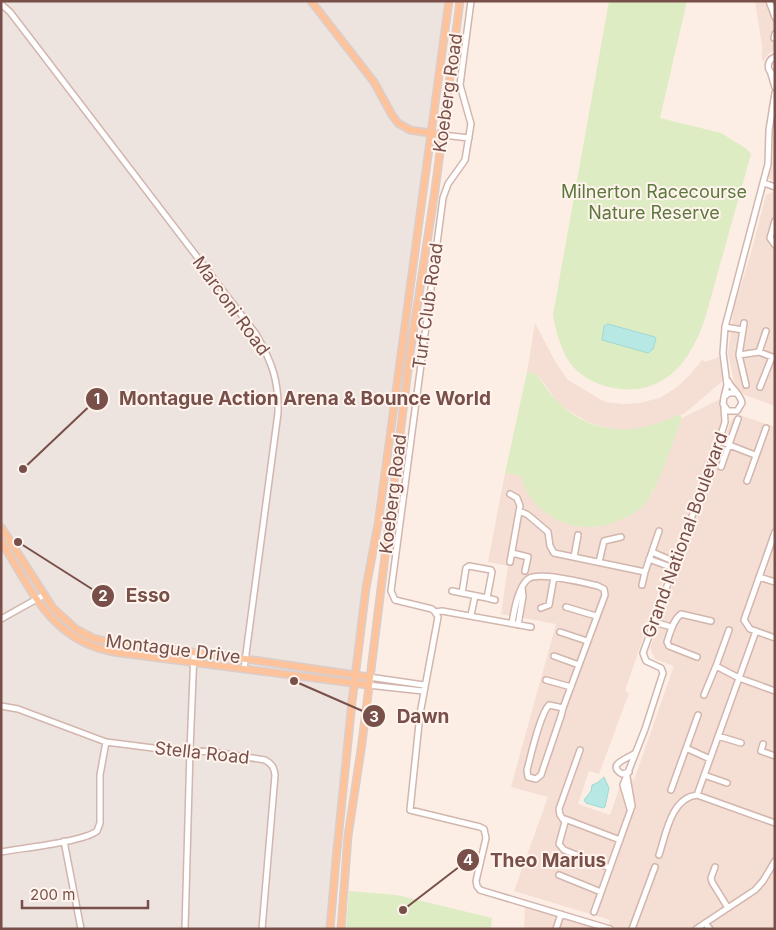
<svg xmlns="http://www.w3.org/2000/svg" width="776" height="930" font-family="Inter,sans-serif">
  <style>
    .residential { fill: #f5ded3 }
    .industrial { fill: #ede3df }
    .green { fill: #ddecc3 }
    .water { fill: #b8e8e4; stroke: #9edad6 }
    .lines { fill: none; stroke-linecap: round; stroke-linejoin: round }
    .minor-casing { stroke: #d2b6ad; stroke-width: 8 }
    .major-casing { stroke: #d9cecc; stroke-width: 9 }
    .minor { stroke: #fff; stroke-width: 5 }
    .major { stroke: #ffc39b; stroke-width: 6 }
    .labels { text-anchor: middle; stroke-width: 4; stroke-linejoin: round; paint-order: stroke }
    .street-label { font-size: 18px; fill: #784f49; stroke: #fff4ed }
    .park-label { font-size: 18px; fill: #5c783d; stroke: #fff4ed }
    .leader { fill: none; stroke: #784f49; stroke-width: 2 }
    .callout-dot { fill: #784f49; stroke: #fff4ed; stroke-width: 2 }
    .mark-label { font-size: 15px; text-anchor: middle; font-weight: bold; fill: #fff }
    .callout-label { font-size: 19px; text-anchor: middle; font-weight: bold; fill: #784f49; stroke: #fff4ed; stroke-width: 4; stroke-linejoin: round; paint-order: stroke }
  </style>
  <rect width="100%" height="100%" fill="#fdeee5"/>
  <path class="residential" d="M755,1H775V50L768,54L764,61H762V46Z
    M775,128V181L771,180L768,176L772,163Z
    M775,191V406L745,395L735,387L728,354L734,307L751,253L766,195Z
    M535,323L556,363L568,380L605,402L623,404L639,403L660,398L677,387L689,376L702,360L705,362L719,357L725,379L685,413L655,425L639,429L621,430L603,427L588,422L571,412L559,404L537,374L527,372Z
    M720,399L724,415L684,526L658,594L625,691L629,693L599,774L589,771L578,804L610,815L623,777L634,780L674,666L655,659L650,648L731,420L740,415L775,427V929H524L525,903L608,928L610,920L514,891L548,797L511,787L556,624L501,614L508,566L488,562L505,473L521,476L527,492L550,516L565,523L582,527H597L629,516L643,506L653,492L682,418Z"/>
  <path class="industrial" d="M1,1H445L349,699L329,929H1Z"/>
  <path class="green" d="M609,1H687L660,118L721,133L747,149L751,154L704,322C696,343 684,368 663,380C637,397 595,390 574,368C562,355 556,332 553,315Z
    M527,372L537,374C570,431 623,443 680,414L682,418C673,441 659,487 644,505C638,511 630,516 622,519C588,536 549,525 528,494C525,489 523,482 521,476L505,473Z
    M349,891L397,895L492,918L491,929H346Z"/>
  <path class="water" d="M608,324L655,337L656,339L653,349L648,353L602,340L604,326Z
    M604,777L609,788L605,807L603,808L586,803L584,800L591,791L592,785L597,783Z"/>
  <g class="lines">
    <g class="minor-casing">
      <path id="minor" d="M471,1L460,85L471,124L465,160L448,184L443,198L391,591L395,600L432,609L435,612L438,617L420,714L410,810L480,827L484,829L486,838L476,881L477,886L480,890L610,929
        M769,1L775,17
        M1,4L10,12L33,42L256,334C272,362 279,381 278,413L244,669
        M774,38L775,34
        M775,57C766,61 766,71 775,75
        M771,74L775,87
        M443,135L469,138
        M764,183L775,187
        M775,221L770,238L775,245
        M744,323L739,355L746,385
        M725,327L743,330
        M759,352L766,331
        M739,355L759,352L775,358
        M728,381C732,389 741,395 742,403L737,411H728L723,404L724,397L729,393H736
        M760,387L772,357
        M724,397L727,385L723,353L725,327L768,164L769,130L775,93
        M719,441L755,455
        M721,467L738,419
        M747,481L766,428
        M510,494L517,498L520,506L510,562
        M520,511L528,515L548,532L550,546L554,553L645,572L659,531
        M775,532L744,620L750,629L775,638
        M652,552L675,562
        M512,553L528,557L525,571
        M574,557L578,535
        M649,559L673,568
        M599,562L604,541L621,537
        M469,566L491,570L492,572L487,598L462,593L466,568Z
        M759,577L775,582
        M642,585L645,572
        M452,591L462,593
        M487,598L495,600
        M566,607L596,616
        M541,608L549,605L554,577
        M435,612L442,611L531,627
        M471,615L475,596
        M1,619L44,595
        M654,622L668,626
        M512,623C514,611 518,587 528,579C539,571 585,583 598,586L604,589L605,595L563,708
        M518,625L523,596L522,588
        M560,632L587,641
        M554,656L579,665
        M697,657L669,646L667,642C670,633 673,620 681,614L711,621
        M716,666L729,630
        M369,677L424,685
        M546,680L571,687
        M368,685L423,691
        M704,695L716,666L739,678L775,691
        M549,705L563,708L561,716L541,775L536,779L528,777L527,770C531,755 540,714 549,705Z
        M1,706L18,709L106,742L153,748L214,752L265,760C272,764 274,767 275,775L262,929
        M718,736L741,743
        M763,744L761,751L775,756
        M686,748L710,759
        M580,750L559,809L560,815L565,822L559,844L564,850L610,868
        M629,772L622,774C605,764 630,758 635,753
        M704,775L727,783
        M671,790L698,715
        M697,795L756,631
        M630,809L623,785L645,729L663,673L661,668L646,661L643,653L719,441L725,422L724,407
        M565,819L620,840
        M64,841L81,929
        M1,852C22,848 83,842 97,831L100,823V775L106,742
        M659,855C666,834 671,798 697,795L775,823
        M715,867L711,878L712,882L728,908
        M559,875L601,892
        M594,912L632,806L627,777
        M705,923L710,929
        M185,929L190,750L194,652
        M556,929L561,914
        M632,929L655,867
        M696,929L755,890L763,881L775,861"/>
    </g>
    <g class="major-casing">
      <path id="major" d="M311,1L374,82L392,115L398,123L410,130L443,135
        M1,527L53,608L76,629L93,638L117,644L219,655L369,677
        M1,541C33,593 53,644 120,653L368,685
        M330,929L336,860L352,702L366,588L378,524L449,1
        M341,929L348,836L362,743L410,353L435,190L460,1"/>
    </g>
    <use href="#minor" class="minor"/>
    <use href="#major" class="major"/>
  </g>
  <g class="labels">
    <g class="street-label">
      <text transform="translate(448 93) rotate(-82)" y="6">Koeberg Road</text>
      <text transform="translate(231 306) rotate(54)" y="6">Marconi Road</text>
      <text transform="translate(428 306) rotate(-82)" y="6">Turf Club Road</text>
      <text transform="translate(393 494) rotate(-83)" y="6">Koeberg Road</text>
      <text transform="translate(685 535) rotate(-70)" y="6">Grand National Boulevard</text>
      <text transform="translate(173 649) rotate(7)" y="6">Montague Drive</text>
      <text transform="translate(202 753) rotate(6)" y="6">Stella Road</text>
    </g>
    <g class="park-label">
      <text x="654" y="198">Milnerton Racecourse<tspan x="654" dy="21">Nature Reserve</tspan></text>
    </g>
  </g>
  <path class="leader" d="M23 469L97 399M18 542L103 596M294 681L374 716M403 910L468 860"/>
  <g class="callout-dot">
    <circle cx="23" cy="469" r="5"/>
    <circle cx="18" cy="542" r="5"/>
    <circle cx="294" cy="681" r="5"/>
    <circle cx="403" cy="910" r="5"/>
    <circle cx="97" cy="399" r="12"/>
    <circle cx="103" cy="596" r="12"/>
    <circle cx="374" cy="716" r="12"/>
    <circle cx="468" cy="860" r="12"/>
  </g>
  <g class="mark-label">
    <text x="97" y="404">1</text>
    <text x="103" y="601">2</text>
    <text x="374" y="722">3</text>
    <text x="468" y="865">4</text>
  </g>
  <g class="callout-label">
    <text x="305" y="405">Montague Action Arena &amp; Bounce World</text>
    <text x="148" y="602">Esso</text>
    <text x="423" y="723">Dawn</text>
    <text x="548" y="867">Theo Marius</text>
  </g>
  <rect width="776" height="930" fill="none" stroke="#784f49" stroke-width="5"/>
  <path d="M22 900v8h126v-8" fill="none" stroke="#784f49" stroke-width="2.5"/>
  <text x="30" y="900" font-size="15" fill="#784f49" stroke="#fff4ed" stroke-width="4" paint-order="stroke">200 m</text>
</svg>
